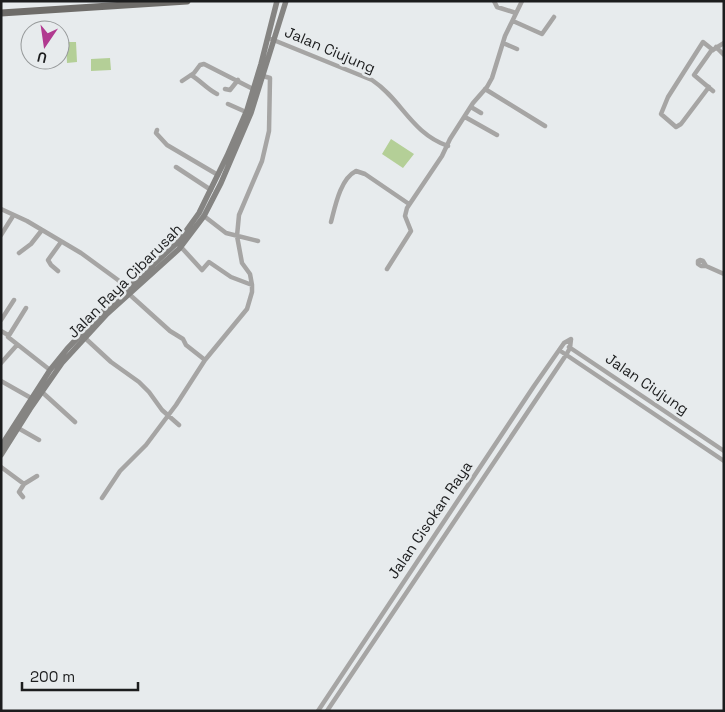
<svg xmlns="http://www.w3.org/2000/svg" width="725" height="712" font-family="'Space Grotesk',sans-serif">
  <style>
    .green { fill: #b4cf97 }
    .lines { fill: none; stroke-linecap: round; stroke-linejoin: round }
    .street { stroke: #a6a5a4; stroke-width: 4.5 }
    .secondary { stroke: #858482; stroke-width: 5.5 }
    .primary { stroke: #6e6c69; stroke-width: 7 }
    .labels { text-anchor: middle; stroke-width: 5; stroke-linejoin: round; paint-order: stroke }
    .street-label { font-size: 15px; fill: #1c1d1e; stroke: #e7ebed }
  </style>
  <rect width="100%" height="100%" fill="#e7ebed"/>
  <path class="green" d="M66,42H76L77,62L67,63Z
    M110,58L111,70L91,71V59Z
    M391,139L414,154L403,168L382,154Z"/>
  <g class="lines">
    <path class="street" d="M494,1L497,7L516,13
      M513,21L542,34L554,17
      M271,39L372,80C402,100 411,133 448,146
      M503,43L517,49
      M716,47L724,55
      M191,75C201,81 207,89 217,94
      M182,81L194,73L200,65L204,64L253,89
      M709,87L681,124L676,127L661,114L668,97L703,42L713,50
      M225,89L230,90L238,80
      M485,89L545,126
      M713,91L694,75L711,51L724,43
      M228,104L246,112
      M471,107L481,113
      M465,117L497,135
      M157,130L156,133L167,145L218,175
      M176,167L211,190
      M1,209L27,221L81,253L118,280L126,289
      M204,216L226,233L258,241
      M331,222C335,207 340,179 356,171L365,174L409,204
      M1,235L13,216
      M181,247L202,270L209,262L231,277L252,285
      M19,253L31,244L42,230
      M706,266L703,261L700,260L698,261V264L701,266H706L724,274
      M387,269L411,231L405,216L407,208L442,156L450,139L473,103L487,87L492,78L505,36L522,1
      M58,271L51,265L48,260L61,242
      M129,294L170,331L183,339L186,345L205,360
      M26,308L8,337L50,370
      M1,320L14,300
      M1,331L8,335
      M85,338L111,362L139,382L149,392L162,410L179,425
      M569,347L724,451
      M559,350L724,461
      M1,363L17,345
      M1,381L31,398
      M42,392L75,422
      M18,428L39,440
      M1,467L24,484L19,492L23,497
      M24,484L37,476
      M102,498L120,471L146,445L176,405L205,360L247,309L252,292V285L250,274L242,263L237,236L239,215L262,161L269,131L270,78L263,76
      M318,711L534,386L564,343L571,339
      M327,711L566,355L570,348L571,339"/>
    <path class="secondary" d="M1,446L50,370L67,349L102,312L178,242L199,213L227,156L247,110L261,64L277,1
      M1,455L30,409L62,363L107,314L179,249L204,216L221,183L251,113L286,1"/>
    <path class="primary" d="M1,13L187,1"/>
  </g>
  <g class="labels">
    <g class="street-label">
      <text transform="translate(330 50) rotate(23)" y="5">Jalan Ciujung</text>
      <text transform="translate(125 281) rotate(-45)" y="5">Jalan Raya Cibarusah</text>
      <text transform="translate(647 384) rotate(34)" y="5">Jalan Ciujung</text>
      <text transform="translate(430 520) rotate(-56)" y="5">Jalan Cisokan Raya</text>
    </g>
  </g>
  <rect width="725" height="712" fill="none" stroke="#1c1d1e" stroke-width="5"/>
  <g transform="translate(45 45) rotate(193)"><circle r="24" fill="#e7ebed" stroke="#96999a"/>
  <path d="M0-4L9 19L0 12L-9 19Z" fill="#b13a90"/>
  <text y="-8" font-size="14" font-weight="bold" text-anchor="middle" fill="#1c1d1e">U</text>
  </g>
  <path d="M22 682v8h116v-8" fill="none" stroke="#1c1d1e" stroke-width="2.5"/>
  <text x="30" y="682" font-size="15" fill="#1c1d1e" stroke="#e7ebed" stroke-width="4" paint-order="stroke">200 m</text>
</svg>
